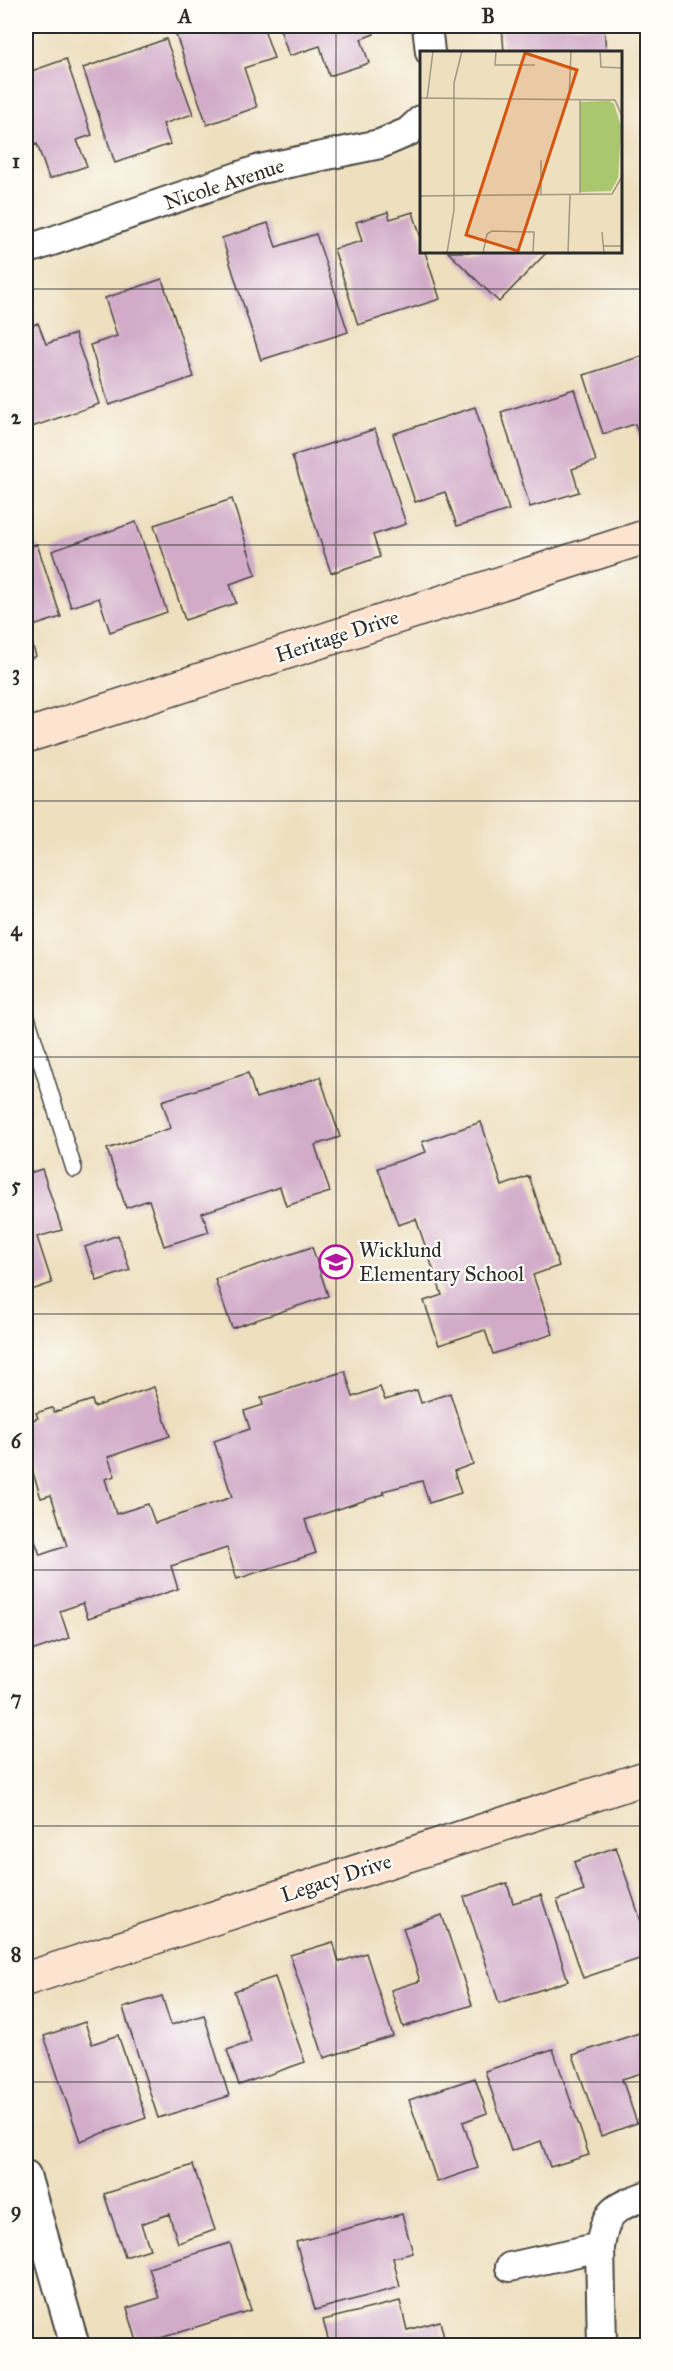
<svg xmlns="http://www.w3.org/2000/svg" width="673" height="2371" font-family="'IM FELL Great Primer',serif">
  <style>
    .building { fill: #d2abc9 }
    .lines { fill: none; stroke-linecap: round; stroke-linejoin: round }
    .lane-casing { stroke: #484641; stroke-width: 18 }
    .street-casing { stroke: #484641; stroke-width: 32 }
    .secondary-casing { stroke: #484641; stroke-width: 36 }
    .lane { stroke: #fff; stroke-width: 15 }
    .street { stroke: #fff; stroke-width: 28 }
    .secondary { stroke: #fde4d1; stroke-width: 33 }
    .grid { fill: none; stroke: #2b2b2b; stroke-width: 1.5; stroke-opacity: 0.55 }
    .labels { text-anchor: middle; stroke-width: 4.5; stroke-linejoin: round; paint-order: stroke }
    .street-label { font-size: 21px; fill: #2b2b2b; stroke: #fdfcf7 }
    .poi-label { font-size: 21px; fill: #2b2b2b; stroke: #fdfcf7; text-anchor: start }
    .inset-road { fill: none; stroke: #a09784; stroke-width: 1.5 }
    .view { fill: #d5540f; fill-opacity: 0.15; stroke: #d5540f; stroke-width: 3 }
    .inset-edge { fill: none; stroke: #2b2b2b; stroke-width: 3 }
    .neatline { fill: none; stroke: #2b2b2b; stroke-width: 2 }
    .grid-label { font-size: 20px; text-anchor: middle; font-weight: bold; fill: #2b2b2b }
  </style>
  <rect width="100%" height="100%" fill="#fdfcf7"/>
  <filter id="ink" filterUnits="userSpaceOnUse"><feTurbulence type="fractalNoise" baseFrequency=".0167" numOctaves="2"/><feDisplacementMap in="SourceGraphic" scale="12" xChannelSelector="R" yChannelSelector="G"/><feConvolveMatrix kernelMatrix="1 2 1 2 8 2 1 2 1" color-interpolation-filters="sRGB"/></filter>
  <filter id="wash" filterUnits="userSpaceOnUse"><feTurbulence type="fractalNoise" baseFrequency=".008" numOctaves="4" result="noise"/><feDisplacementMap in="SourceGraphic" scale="24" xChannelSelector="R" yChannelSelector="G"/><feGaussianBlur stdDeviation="1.35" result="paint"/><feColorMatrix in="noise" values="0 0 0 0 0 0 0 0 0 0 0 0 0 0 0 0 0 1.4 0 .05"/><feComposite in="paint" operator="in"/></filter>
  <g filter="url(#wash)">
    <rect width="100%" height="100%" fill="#eedfbf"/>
    <g id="blocks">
      <path class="building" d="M173,26H263L274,58L244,68L257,107L207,125Z
        M279,26H371L374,34L361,39L369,63L329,76L320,46L289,56Z
        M518,26H604L606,52H504L502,27Z
        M166,39L193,114L163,124L170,144L115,163L83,68Z
        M66,59L92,135L77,140L87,166L49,179L37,144L26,148V73Z
        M388,212L390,219L413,212L421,238V252H425L440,299L358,325L334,249L362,241L356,222Z
        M268,223L276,247L316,234L348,332L261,360L222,238Z
        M448,252H547L499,302Z
        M162,279L194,377L109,405L90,345L117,336L105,298Z
        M38,323L46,344L75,334L99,404L26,429V328Z
        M648,354V460H647L635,424L603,434L584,375Z
        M574,389L596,461L572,469L579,492L530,507L501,412Z
        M475,407L509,510L457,526L445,492L415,502L393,434Z
        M375,429L406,524L373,535L380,557L331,573L292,456Z
        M232,499L256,575L230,584L236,603L185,620L154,525Z
        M136,522L167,612L110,632L99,598L71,607L52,551Z
        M37,544L61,617L27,628L36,656L26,660V548Z
        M248,1073L256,1098L320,1077L340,1137L315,1145L330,1192L286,1206L280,1187L202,1213L209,1232L164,1246L149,1200L126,1208L107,1149L171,1128L162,1101Z
        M481,1122L502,1186L529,1176L559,1266L533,1275L553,1334L493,1354L485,1330L439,1345L424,1301L442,1295L416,1219L398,1225L378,1168L426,1152L422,1142Z
        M42,1169L62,1230L37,1237L52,1283L26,1292V1174Z
        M118,1235L130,1270L97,1281L85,1247Z
        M312,1247L328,1296L232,1328L215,1279Z
        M345,1371L353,1397L380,1387L385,1400L417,1390L421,1403L450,1393L473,1464L454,1471L461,1493L429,1503L422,1481L383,1491L384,1494L305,1520L316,1553L237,1579L227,1548L171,1566L178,1589L88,1618L83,1603L60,1611L69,1638L26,1653V1525L29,1524L40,1555L67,1546L51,1495L41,1498L26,1450V1422L38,1418L36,1413L52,1408L54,1412L92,1400L94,1407L154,1387L170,1436L108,1457L115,1476L105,1479L116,1514L148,1504L155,1523L232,1497L214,1441L250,1429L244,1411L263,1405L261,1398Z
        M616,1847L648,1942V1956L583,1978L557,1900L584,1891L574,1862Z
        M507,1883L513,1903L541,1895L568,1981L499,2003L464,1897Z
        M442,1915L472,2005L403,2027L391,1990L420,1981L403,1928Z
        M333,1942L339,1962L366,1953L393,2036L324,2058L290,1955Z
        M275,1977L305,2062L239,2085L227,2050L251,2042L234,1991Z
        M162,1996L171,2025L204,2015L229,2096L158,2118L123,2008Z
        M85,2022L92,2044L118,2035L146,2118L80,2141L44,2036Z
        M639,2033L648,2057V2071L622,2079L637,2123L601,2136L573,2055Z
        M553,2049L589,2155L550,2167L541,2141L511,2151L485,2071Z
        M475,2078L487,2113L463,2122L478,2168L437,2182L409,2100Z
        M193,2165L215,2230L178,2243L169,2214L141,2224L150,2249L125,2257L104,2194Z
        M402,2214L413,2253L393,2258L400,2287L315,2310L296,2242Z
        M230,2243L251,2310L138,2345L127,2308L159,2298L149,2268Z
        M400,2301L407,2330L440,2321L446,2346H330L323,2320Z"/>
    </g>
  </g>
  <g filter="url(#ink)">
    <use href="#blocks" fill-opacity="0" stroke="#484641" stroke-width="1.5"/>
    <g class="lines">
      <g class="lane-casing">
        <path id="lane" d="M26,1014L74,1169"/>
      </g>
      <g class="street-casing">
        <path id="street" d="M427,26L430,52
          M26,250L260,169L380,144L408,132L421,120
          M26,2175L75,2346
          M600,2247L602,2346
          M510,2267L600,2247C606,2210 613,2208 648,2195"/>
      </g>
      <g class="secondary-casing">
        <path id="secondary" d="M26,736L648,536
          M26,1979L648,1777"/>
      </g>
      <use href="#lane" class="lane"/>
      <use href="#street" class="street"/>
      <use href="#secondary" class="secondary"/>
    </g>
  </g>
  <path class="grid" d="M336,26V2346M26,289H648M26,545H648M26,801H648M26,1057H648M26,1314H648M26,1570H648M26,1826H648M26,2082H648"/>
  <defs>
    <g id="school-ring" transform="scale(1.725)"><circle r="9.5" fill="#fdfcf7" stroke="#b5179e" stroke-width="1.5"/><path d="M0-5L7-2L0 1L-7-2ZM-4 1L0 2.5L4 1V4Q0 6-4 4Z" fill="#b5179e"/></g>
  </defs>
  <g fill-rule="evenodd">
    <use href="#school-ring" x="336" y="1262"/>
  </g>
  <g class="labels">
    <g class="street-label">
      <text transform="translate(224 184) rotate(-18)" y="7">Nicole Avenue</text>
      <text transform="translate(337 636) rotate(-18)" y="7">Heritage Drive</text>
      <text transform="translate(336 1878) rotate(-18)" y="7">Legacy Drive</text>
    </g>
    <g class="poi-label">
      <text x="359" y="1257">Wicklund<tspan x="359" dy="24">Elementary School</tspan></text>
    </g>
  </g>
  <g transform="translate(420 51)">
    <rect width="202" height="202" fill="#eedfbf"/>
    <path d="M189,50L194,53L201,76L198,127L191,140L160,141V51Z" fill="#a9c76e"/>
    <path class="inset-road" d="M76,0L75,14H115M180,0L181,16L203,17M0,47L195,49M7,48L13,0M149,48L151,0M160,48V142M195,49L203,67M0,83V109M121,143V109M192,143L203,124M0,145L192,143M182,181L184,202M184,195H203M27,202L34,159V32L42,0M63,202L67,183L72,180L114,181L113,202M148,202L150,144"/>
    <path class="view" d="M105,2L157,19L98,200L46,184Z"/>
    <rect width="202" height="202" class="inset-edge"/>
  </g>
  <rect width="673" height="2371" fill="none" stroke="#fdfcf7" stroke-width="66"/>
  <rect x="33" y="33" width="607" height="2305" class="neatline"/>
  <g class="grid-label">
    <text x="185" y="23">A</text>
    <text x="488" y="23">B</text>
    <text x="16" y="168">1</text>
    <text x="16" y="424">2</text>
    <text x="16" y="680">3</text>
    <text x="16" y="936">4</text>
    <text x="16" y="1192">5</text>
    <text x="16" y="1448">6</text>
    <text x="16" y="1705">7</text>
    <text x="16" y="1961">8</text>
    <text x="16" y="2217">9</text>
  </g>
</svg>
